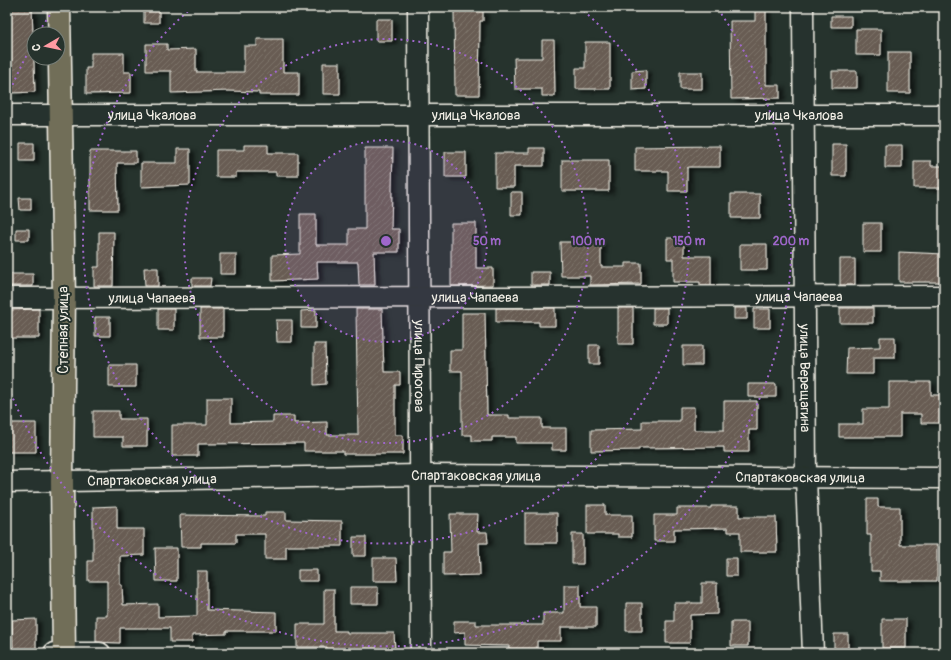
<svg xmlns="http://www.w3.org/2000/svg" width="951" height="660" font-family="Pangolin,sans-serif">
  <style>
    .building { fill: url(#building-hatch); stroke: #f4f1e8; filter: url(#shadow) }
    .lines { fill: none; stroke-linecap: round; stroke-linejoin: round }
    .minor-casing { stroke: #f4f1e8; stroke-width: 23 }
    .major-casing { stroke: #f4f1e8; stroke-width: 25 }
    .minor { stroke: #26332d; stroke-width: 20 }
    .major { stroke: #716e59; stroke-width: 22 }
    .ring { fill: none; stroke: #9f67cb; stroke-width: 2; stroke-dasharray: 2 4 }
    .labels { text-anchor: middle; stroke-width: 4; stroke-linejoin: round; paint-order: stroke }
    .street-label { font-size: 14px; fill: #f4f1e8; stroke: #26332d }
    .centre { fill: #9f67cb; stroke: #26332d; stroke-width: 2 }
    .ring-label { font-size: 12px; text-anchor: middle; font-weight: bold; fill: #9f67cb; stroke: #26332d; stroke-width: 4; stroke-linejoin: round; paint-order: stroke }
  </style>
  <defs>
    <pattern id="building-hatch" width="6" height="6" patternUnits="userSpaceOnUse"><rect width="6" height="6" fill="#675c52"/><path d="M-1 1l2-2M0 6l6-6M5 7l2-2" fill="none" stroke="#7d746b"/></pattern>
    <filter id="shadow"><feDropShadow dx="4.5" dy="2.5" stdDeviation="2" flood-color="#0009"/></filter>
  </defs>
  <rect width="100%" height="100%" fill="#26332d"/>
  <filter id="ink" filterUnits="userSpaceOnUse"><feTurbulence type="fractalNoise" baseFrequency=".025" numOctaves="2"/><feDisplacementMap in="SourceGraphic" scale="8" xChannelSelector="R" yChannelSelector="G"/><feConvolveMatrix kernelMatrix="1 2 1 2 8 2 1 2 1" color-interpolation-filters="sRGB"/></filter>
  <g filter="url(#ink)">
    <path class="building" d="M9,7H32L35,92L12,93Z
      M755,7H766V85H780V98L731,99L730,21H755Z
      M144,8H159V23H144Z
      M454,10H483V21H480L479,95H455Z
      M831,16H851V27H831Z
      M376,19H392V41H376Z
      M856,29H881V55H856Z
      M257,39H283V72H299V95H259V92L229,91L171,93V71H146V44H167V50L196,49V72H244V46H257Z
      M542,40H554L555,96H542V89H515L514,58H542Z
      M585,42H610V89H576V68H585Z
      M888,52H910V93H888Z
      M91,53H124V72H131V93L86,94V68H91Z
      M323,63H340V94H323Z
      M646,70V89L632,90V71Z
      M832,71H857V88H832Z
      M680,72H702V89H680Z
      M20,143H34V161H20Z
      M832,144H846V176H832Z
      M244,145H268V153H298V176H276V172H236V177H216V150H244Z
      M885,145H902V168H885Z
      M720,146V167H689L687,168V191H668V171H635V147Z
      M365,148H393L391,229H399V252H374L375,285H359L358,262H317L318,279L272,281V255L300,254V214H316V245H349V229H365Z
      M529,148H544V166H514V187H495V153H529Z
      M177,149H190V185L141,187V163H177Z
      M90,151H136V163H117L118,210H90Z
      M445,152H466V177H445Z
      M562,160H609V191H562Z
      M914,161H931V166H944V188H914Z
      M511,192H522V215H511Z
      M731,194H760V218H731Z
      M19,198H31V210H20Z
      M451,223H476V268H493V285L451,286Z
      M863,223H881V252H863Z
      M16,229H29V240H16Z
      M99,232H114L113,286H94V267H99Z
      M667,238H684V256H711V285H700V282H673V259H667Z
      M560,242H601V267H625V263H641V284L590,285V276H561Z
      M740,244H767V270H740Z
      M899,252L944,254V282H899Z
      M220,254H236V274H220Z
      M840,259H855V285H840Z
      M144,268H158V286H145Z
      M531,272H550V285H531Z
      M7,274H33V286H7Z
      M192,278H211L210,286H192Z
      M496,308H555V326H539V322H496Z
      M618,308H633V344H618Z
      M653,308H667V324H653Z
      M734,308H747V319H734Z
      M840,308H873V323H840Z
      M39,309V338H9V310Z
      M158,309H174V330H158Z
      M200,309H223V337H200Z
      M356,309H382L384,372H400V385H395V435H403V454H343V451H304V443L198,444V456H172V425H207V398H231V423L273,422V416H294V423L327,422V435H358Z
      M754,309H770V328H754Z
      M316,310V328H301V311Z
      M462,313H485L487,415H509V418H542V428H566V450H552V443H516V437H492V441H472V435H462V371H450V350H462Z
      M95,317H110V336H95Z
      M276,320H292V342H277Z
      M880,337H895V358H873V374H846L847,348L880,347Z
      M314,344H325L326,384L314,385Z
      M589,345H599V364H589Z
      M683,346H702V365H683Z
      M109,365H136V387H109Z
      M889,382H931V395H944V423H921V414H900V437H839V424H863V409H889Z
      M748,384H776V397H748Z
      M724,401H757V430H749V452H724V447L639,448V450L591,451V430L642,429V421H680V407H694V430H724Z
      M93,411H119V419H147V446H123V437H93Z
      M7,423H36V452H7Z
      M867,499H878V507H900V545H937V581H880V571H871V535H867Z
      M587,505H605V515H632V537H618V534H587Z
      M117,506V529H144V555L120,556V585H122L123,605L158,604V617L197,616V571H207V610L276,612V631H226V634L192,635V642H170V628H120V643L96,642V616H107V581H88V561H93V507Z
      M711,506H739V517H776L777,552H740V532H728V528L674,529V541H654V515H677V508H711Z
      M265,512H286V520L342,521V546H286V559H265V534H236V543H201V547H181L180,515L265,516Z
      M525,513H557V543H525Z
      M450,514H478L477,532H487L488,543H479L480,575L443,576V552H451Z
      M572,534H583V564H572Z
      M353,537H366V556H353Z
      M155,548H177V581H156Z
      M373,558H396L397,581H373Z
      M726,558H737V576H726Z
      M298,570H317V581H298Z
      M702,583H717V614L690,615V643H666V621H674V603H702Z
      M564,585H580V607H596V627H561V641H537V649H509V646L465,645V632L454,633V621H476V625H543V613H564Z
      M350,587H378V604H350Z
      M324,589H334V631H347V633H394L395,651H327V647H297V624H324Z
      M626,603H642V631H626Z
      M36,619V650H13L12,620Z
      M882,619H906V648H882Z
      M731,622H748V646H731Z
      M834,634H848V649H834Z"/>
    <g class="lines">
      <g class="minor-casing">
        <g id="minor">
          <path id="s1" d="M418,7L421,653"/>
          <path id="s2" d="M803,7L806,478L813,653"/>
          <path id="s3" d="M7,115H944"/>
          <path id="s4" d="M7,298L944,296"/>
          <path id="s5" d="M7,482L421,475L944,478"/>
          <path d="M54,653H100"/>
        </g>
      </g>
      <g class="major-casing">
        <path id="major" d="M59,7L64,297L62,482L64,653"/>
      </g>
      <use href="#minor" class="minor"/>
      <use href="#major" class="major"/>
    </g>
  </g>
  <circle cx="386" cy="241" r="101" fill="#9f67cb" fill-opacity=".12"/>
  <g class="ring">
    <circle cx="386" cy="241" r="101"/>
    <circle cx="386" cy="241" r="202"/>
    <path d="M579 7A303 303 0 1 1 193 7"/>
    <path d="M8 96A405 405 0 0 1 34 42M39 32A405 405 0 0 1 54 9M718 9A405 405 0 1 1 8 386"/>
  </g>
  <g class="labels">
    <g class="street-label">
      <text dy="5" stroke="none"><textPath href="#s3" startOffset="145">улица Чкалова</textPath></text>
      <text dy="5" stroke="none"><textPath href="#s3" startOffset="469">улица Чкалова</textPath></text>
      <text dy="5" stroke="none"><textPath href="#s3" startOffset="792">улица Чкалова</textPath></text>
      <text dy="5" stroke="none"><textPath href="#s4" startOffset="145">улица Чапаева</textPath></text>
      <text dy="5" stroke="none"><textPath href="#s4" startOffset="468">улица Чапаева</textPath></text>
      <text dy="5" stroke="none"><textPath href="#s4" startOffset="792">улица Чапаева</textPath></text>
      <text transform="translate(63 330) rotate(-90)" y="5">Степная улица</text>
      <text dy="5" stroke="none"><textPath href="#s1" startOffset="359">улица Пирогова</textPath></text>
      <text dy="5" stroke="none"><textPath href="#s2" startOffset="371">улица Верещагина</textPath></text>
      <text dy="5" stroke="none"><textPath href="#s5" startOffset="469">Спартаковская улица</textPath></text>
      <text dy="5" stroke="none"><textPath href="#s5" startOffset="793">Спартаковская улица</textPath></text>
      <text dy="5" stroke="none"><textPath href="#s5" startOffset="145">Спартаковская улица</textPath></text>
    </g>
  </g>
  <circle cx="386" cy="241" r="6" class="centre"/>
  <g class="ring-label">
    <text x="487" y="245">50 m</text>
    <text x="588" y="245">100 m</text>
    <text x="689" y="245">150 m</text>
    <text x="791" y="245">200 m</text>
  </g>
  <rect width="951" height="660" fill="none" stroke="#26332d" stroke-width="24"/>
  <rect x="12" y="12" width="927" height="636" fill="none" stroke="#f4f1e8" stroke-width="1.5" filter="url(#ink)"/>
  <g transform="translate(46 46) rotate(261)"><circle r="19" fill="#26332d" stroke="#787f78"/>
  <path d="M0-3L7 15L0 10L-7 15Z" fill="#ff9aa2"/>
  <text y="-6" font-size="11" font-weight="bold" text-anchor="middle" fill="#f4f1e8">С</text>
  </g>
</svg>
